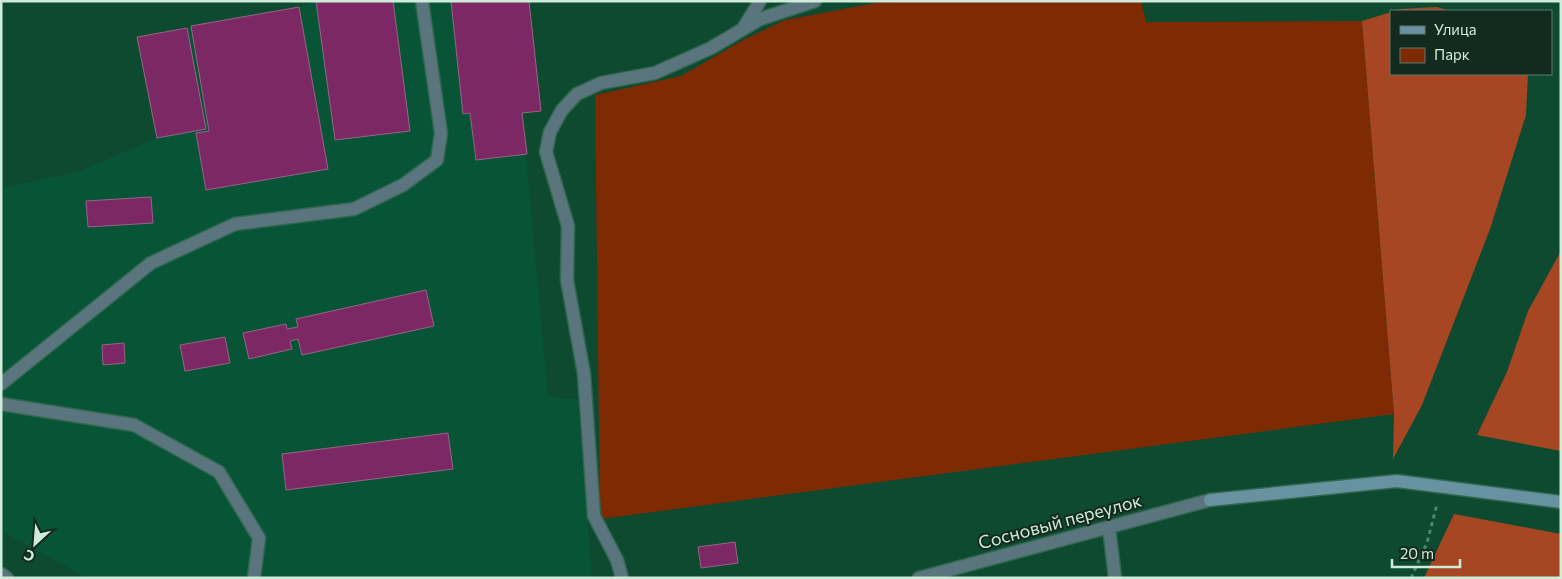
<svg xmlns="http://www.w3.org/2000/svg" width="1562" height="579" font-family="Commissioner,sans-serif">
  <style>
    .built { fill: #085437 }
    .green { fill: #7e2a03 }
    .forest { fill: #a74622 }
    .building { fill: #7c2865; stroke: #956584 }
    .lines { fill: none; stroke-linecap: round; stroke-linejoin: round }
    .lane-casing { stroke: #30674f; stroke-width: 15 }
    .street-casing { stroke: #30674f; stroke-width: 15 }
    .secondary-casing { stroke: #30674f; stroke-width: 15 }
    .path { stroke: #52846d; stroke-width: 3; stroke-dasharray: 4 4; stroke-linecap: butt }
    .lane { stroke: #5a757d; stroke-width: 12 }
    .street { stroke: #5a757d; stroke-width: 12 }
    .secondary { stroke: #6892a0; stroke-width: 12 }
    .labels { text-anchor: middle; stroke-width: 4; stroke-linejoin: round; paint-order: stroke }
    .street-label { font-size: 18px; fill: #cfecdb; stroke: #132a1e }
  </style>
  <rect width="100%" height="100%" fill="#0d4a30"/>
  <path class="built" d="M316,1H529L541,111L522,114L548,397L577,399L592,578H87L1,531V188L81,171L156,138L137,37L299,7Z"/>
  <path class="green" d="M887,1H1141L1146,22L1362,21L1394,414L600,519L595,95L681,76L745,39L785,20Z"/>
  <path class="forest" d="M1437,7L1451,11H1392L1400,9Z
    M1391,12V74H1528L1526,115L1490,229L1422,405L1393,459L1394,414L1362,21Z
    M1561,251V451L1477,435L1507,372L1528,311Z
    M1454,514L1561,534V578H1424Z"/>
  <path class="building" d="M316,1H393L410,131L335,140Z
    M451,1H529L541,111L522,113L527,154L476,160L470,113L463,114Z
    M299,7L328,169L206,190L196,133L209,131L191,26Z
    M187,28L206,129L157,138L137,37Z
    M151,197L153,223L88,227L86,201Z
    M426,290L434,326L302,355L298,339L290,341L292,349L249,359L243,333L286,324L287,329L298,327L296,319Z
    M225,337L230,363L185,371L180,345Z
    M124,343L125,363L103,365L102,345Z
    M448,433L453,469L286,490L282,454Z
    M735,542L738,563L701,568L698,547Z"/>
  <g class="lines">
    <g class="lane-casing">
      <path id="lane" d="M744,27L760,1
        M1,384L151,263L235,224L354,209L403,185L437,160L441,133L422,1
        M1,404L134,425L219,472L259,538L254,578
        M1109,527L1115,578
        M622,578L617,560L594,516L584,374L567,280L568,226L546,152L550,132L562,110L577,94L601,83L655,73L711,48L760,19L815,1"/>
    </g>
    <g class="street-casing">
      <path id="street" d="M1,574L7,578
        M919,578L1210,500"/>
    </g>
    <g class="secondary-casing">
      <path id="secondary" d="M1210,500L1397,481L1561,502"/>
    </g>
    <path class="path" d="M1411,578L1427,543L1437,504"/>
    <use href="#lane" class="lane"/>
    <use href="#street" class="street"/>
    <use href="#secondary" class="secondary"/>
  </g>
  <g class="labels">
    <g class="street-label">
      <text transform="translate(1060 522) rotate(-15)" y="6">Сосновый переулок</text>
    </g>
  </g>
  <rect width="1562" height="579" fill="none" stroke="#cfecdb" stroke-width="5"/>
  <rect x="1390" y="10" width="162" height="65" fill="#132a1e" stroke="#5e786a"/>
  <rect x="1400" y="26" width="25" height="8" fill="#6892a0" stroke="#5e786a"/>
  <text x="1434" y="35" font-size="15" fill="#cfecdb">Улица</text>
  <rect x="1400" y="48" width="25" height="15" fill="#7e2a03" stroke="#5e786a"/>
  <text x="1434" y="60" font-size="15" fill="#cfecdb">Парк</text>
  <g transform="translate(35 544) rotate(206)" stroke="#132a1e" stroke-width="4" paint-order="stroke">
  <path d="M0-4L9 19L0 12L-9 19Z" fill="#cfecdb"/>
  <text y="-8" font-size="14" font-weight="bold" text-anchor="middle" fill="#cfecdb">С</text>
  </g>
  <path d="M1392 559v8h68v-8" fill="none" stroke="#cfecdb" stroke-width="2.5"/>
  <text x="1400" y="559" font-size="15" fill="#cfecdb" stroke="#132a1e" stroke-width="4" paint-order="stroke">20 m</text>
</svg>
